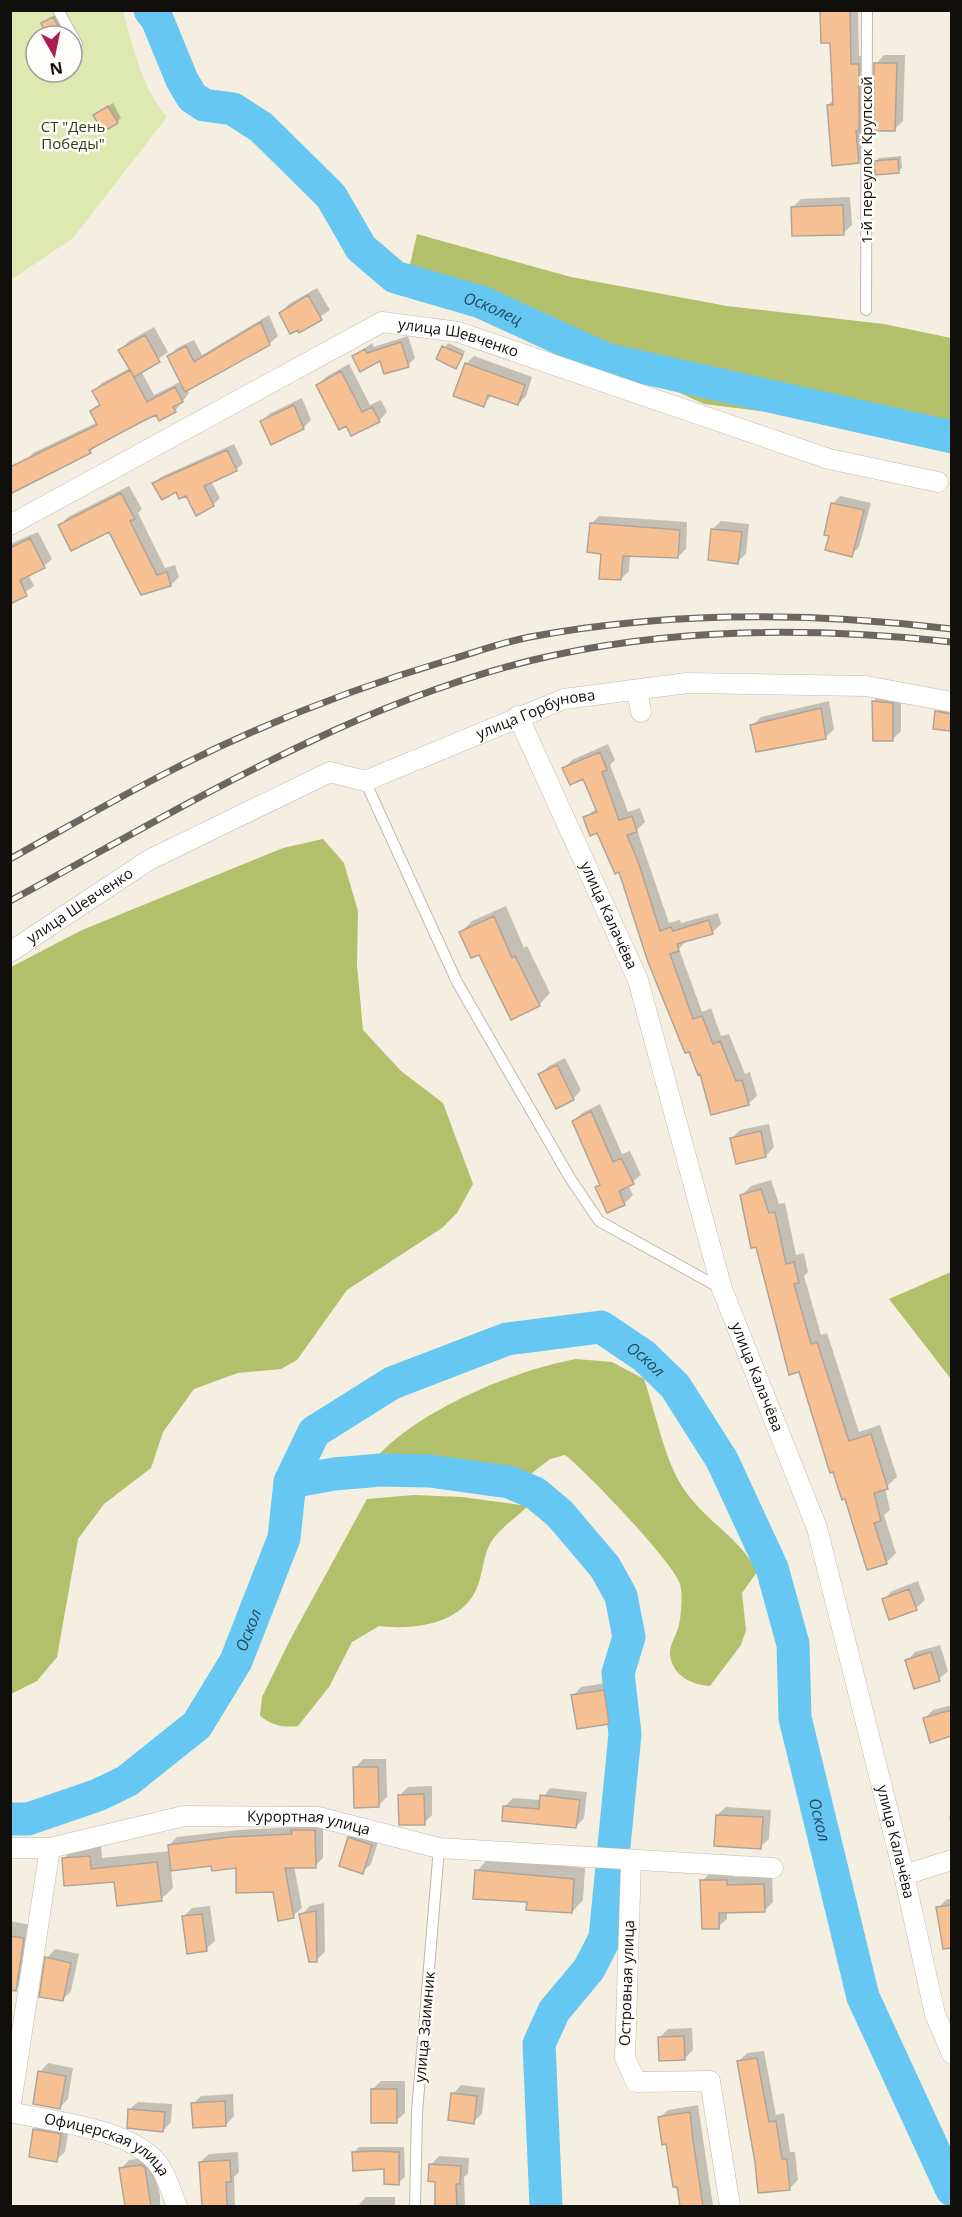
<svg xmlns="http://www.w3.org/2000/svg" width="962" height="2217" font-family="'Open Sans',sans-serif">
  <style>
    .green { fill: #dee9b1; fill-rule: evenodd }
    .forest { fill: #b2c06c }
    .shadow { fill: #0003 }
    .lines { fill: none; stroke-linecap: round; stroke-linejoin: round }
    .river { stroke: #66c7f2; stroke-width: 33 }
    .building { fill: #f7c092; stroke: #b0a49a; stroke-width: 1.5 }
    .lane-casing { stroke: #c0baac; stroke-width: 12 }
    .street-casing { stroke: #c0baac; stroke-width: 21 }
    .lane { stroke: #fff; stroke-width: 10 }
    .street { stroke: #fff; stroke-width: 20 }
    .rail-casing { stroke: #6a675f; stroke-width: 7 }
    .rail { stroke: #fefdfa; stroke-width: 4.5; stroke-dasharray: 14; stroke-linecap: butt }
    .labels { text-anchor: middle; stroke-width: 5; stroke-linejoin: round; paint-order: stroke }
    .park-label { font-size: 15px; fill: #363c18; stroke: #fefdfa }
    .street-label { font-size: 15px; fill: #110f0b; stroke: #fefdfa }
    .water-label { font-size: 16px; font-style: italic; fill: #214b5e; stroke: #fefdfa }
  </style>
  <rect width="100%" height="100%" fill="#f5efe1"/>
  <path class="green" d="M11,11H123C134,50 141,86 167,117L73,238L11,280ZM36,36H72V72H36Z"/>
  <path class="forest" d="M417,234L571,277L727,306L884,324L951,338V441L849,422L704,404L602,357L521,334L405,286Z
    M323,839L344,863L358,911L357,965L363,1030L401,1071L443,1103L473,1184L457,1213L442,1228L347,1290L297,1360L281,1369L238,1373L194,1389L163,1432L151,1468L104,1504L78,1539L57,1657L37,1681L11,1694V967L82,930L283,848Z
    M951,1272V1379L889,1299Z
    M576,1359L612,1362L644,1379C656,1413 665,1464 686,1492C706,1521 742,1540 757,1572L742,1593L746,1630L741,1645L710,1686C694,1685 676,1678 671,1660C667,1647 676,1637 679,1625C681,1615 683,1594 680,1584C674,1563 585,1470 565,1455L550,1459L527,1477C472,1469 421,1465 366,1470C403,1416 513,1370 576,1359Z
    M414,1495L462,1497L528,1506C517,1517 500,1528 491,1542C483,1555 483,1575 476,1590C460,1625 412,1630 379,1626L352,1642L329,1687L298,1726C283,1728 272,1725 260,1716L262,1697L290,1640L367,1499Z"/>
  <path class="shadow" d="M822,10H858L859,56H867V153L858,162L828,105L834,99L832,41Z
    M57,14L66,31L59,36H49L43,23Z
    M884,55H905L903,121L895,129L876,64Z
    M113,103L121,118L117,122L95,115Z
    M901,156L902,168L898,171L876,162L879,158Z
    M850,197L852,225L843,233L792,208L801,199Z
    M317,288L330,310L300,331L280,313L289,304Z
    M269,315L278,336L269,344L187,389L189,393L175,411L156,413L98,444L90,452L26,461L33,453L98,422L92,411L99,404L94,391L102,383L130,368L120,350L129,341L154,327L168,352L141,371L154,395L182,381L169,356L177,348L194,340L202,355Z
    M408,336L415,358L408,365L354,356L372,343L374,347Z
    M448,343L465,351L456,367L438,359Z
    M474,356L532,377L526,396L518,404L492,395L483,405L466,364Z
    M349,364L370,405L381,400L387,412L379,421L347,425L318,385L326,377Z
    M302,398L311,420L303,428L262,422L269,414Z
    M234,444L243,463L236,470L211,481L220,498L213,505L154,484L161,477Z
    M129,486L142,509L138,513L165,568L175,565L179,577L171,585L142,593L110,530L60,525L68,517Z
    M840,496L871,503L859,547L851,555L831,535L832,504Z
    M599,516L687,522L686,549L678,557L630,555L629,571L621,579L602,553L591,524Z
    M721,521L749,524L746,554L737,562L713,529Z
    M38,532L52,559L44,566L28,574L34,586L10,603V544Z
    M882,693L901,695V731L893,739L873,701Z
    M829,701L834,729L825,738L752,726L761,717Z
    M943,705L952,706V730L935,728L936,712Z
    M608,744L615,760L610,765L628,812L640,808L645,822L637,830L669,923L680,920L681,923L718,913L721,924L713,932L687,940L679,949L702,1012L711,1008L721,1036L729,1034L745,1074L750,1072L757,1096L748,1104L701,1072L620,870L598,832L585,817L597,808L584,778L564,768L572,760Z
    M506,906L524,948L527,946L550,993L539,1005L480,953L461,932L472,921Z
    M565,1058L581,1090L573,1099L540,1074L549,1066Z
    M600,1104L622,1154L630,1151L641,1175L628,1185L633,1195L624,1204L596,1188L601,1183L574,1121L582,1113Z
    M769,1124L774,1147L766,1156L732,1138L740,1130Z
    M771,1180L779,1204L785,1203L796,1255L804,1253L808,1272L804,1276L821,1335L827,1333L859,1432L880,1425L897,1477L885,1488L890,1510L884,1515L896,1553L886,1563L846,1497L741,1196L751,1186Z
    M918,1581L925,1600L916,1608L883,1600L892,1591Z
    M940,1645L948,1671L939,1679L915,1687L907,1661L915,1652Z
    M612,1682L617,1714L608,1722L573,1696L581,1687Z
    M952,1705V1735L931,1741L924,1719L933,1710Z
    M363,1759H386L387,1797L378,1806L355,1768Z
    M432,1786V1815L424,1823L400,1795L408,1787Z
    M550,1788L587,1792L584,1818L576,1827L505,1806L513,1798L541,1800Z
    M726,1807L771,1810L769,1839L760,1847L717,1815Z
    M952,1813V1835L949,1816Z
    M323,1822V1858L315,1866H294L302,1908L293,1916L274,1891L237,1866L213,1865L171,1869L173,1888L161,1899L64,1858L75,1847L101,1845L102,1858L170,1851L169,1845L177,1837L239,1830L296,1827L301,1823Z
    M358,1829L380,1836L371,1864L362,1872L349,1838Z
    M488,1859L585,1868L583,1900L572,1912L528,1901L477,1871Z
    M711,1872H735V1877L772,1876L773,1902L764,1911H727V1919L718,1927L702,1881Z
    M947,1899H952V1935L943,1936L938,1908Z
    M324,1903L325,1952L316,1960L301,1915L310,1906Z
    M210,1906L215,1941L206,1949L183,1917L192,1908Z
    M10,1921L36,1926L28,1976L15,1989H10Z
    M55,1949L79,1954L71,1991L62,2000L47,1958Z
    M692,2028L693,2050L684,2059L660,2037L668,2029Z
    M764,2051L776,2115L784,2113L790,2152H795L798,2180L790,2188L757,2162L739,2061L747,2053Z
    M48,2063L73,2068L68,2099L59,2108L40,2072Z
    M381,2081H405V2113L396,2121L373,2089Z
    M461,2085L485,2088L482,2114L473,2122L453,2094Z
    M233,2094L234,2116L226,2125L193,2104L201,2096Z
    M138,2102L172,2104L171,2122L163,2131L129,2110Z
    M698,2105L713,2206H681L659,2118L668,2110Z
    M43,2121L69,2126L65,2152L56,2160L35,2130Z
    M359,2147H404L405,2177L398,2183L386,2168L353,2153Z
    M238,2152L239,2172L234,2177L235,2206H202L200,2162L209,2154Z
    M439,2156L469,2158L468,2174L464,2177L465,2206H437L436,2181L431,2165Z
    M150,2157L160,2195V2206H126L121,2169L129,2160Z
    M366,2197H395V2206H358Z"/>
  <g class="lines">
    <g class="river">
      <path id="s1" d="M150,10L157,19L182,80L192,97L204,105L233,109L261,127L331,196L361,248L395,277L481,302L605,359L952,437"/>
      <path d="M290,1482L334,1474L381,1470L429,1471L509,1482L535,1493L560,1514L605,1567L621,1596L629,1637L618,1673L625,1734L605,1938L589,1969L554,2011L539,2044L546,2206"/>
      <path id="s2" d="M10,1819H28L98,1795L127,1781L197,1725L236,1661L284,1538L290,1482L314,1432L392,1383L507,1339L601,1327L644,1356L675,1386L722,1460L772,1568L793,1644L795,1718L863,1997L952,2190"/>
    </g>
  </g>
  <path class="building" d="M820,10H850L851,64H859V131H856L859,163L832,166L827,105H833L830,43H821Z
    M53,17L55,21L63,36H47L41,23Z
    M874,63H897L895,131H874Z
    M108,106L118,123L103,132L93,115Z
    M898,159L899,173L875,175L874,161Z
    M843,205L844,235L792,236L791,207Z
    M308,295L322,320L299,333L298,330L290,334L279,313Z
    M261,322L270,345L185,392L167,356L186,346L194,362Z
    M145,335L160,362L134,377L118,350Z
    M401,342L409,367L384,374L380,361L360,372L352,356L365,349L367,353Z
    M442,346L463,355L456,369L436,359Z
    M465,363L525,385L518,405L488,395L484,407L453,396Z
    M130,370L147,402L175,387L183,402L173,407L176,412L159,421L156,415L141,422L89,450L91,453L10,494V467L97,425L90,411L100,405L92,391Z
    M341,371L362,412L372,407L380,422L351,436L346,426L339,430L316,385Z
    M294,405L304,429L271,445L260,421Z
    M227,450L237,471L204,486L214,506L196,516L186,496L179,499L176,492L162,500L152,483Z
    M121,493L135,519L130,521L157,575L167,572L171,586L141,595L109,532L71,551L58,525Z
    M831,503L864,510L852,557L825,550L829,536L824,535Z
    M590,523L680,530L678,558L623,556L621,580L599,579L601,554L587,552Z
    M711,529L742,532L738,564L708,560Z
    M30,538L45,568L20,580L27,596L10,604V548Z
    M872,701L893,703V741H873Z
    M821,708L826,739L756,752L750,725Z
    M935,711L951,714L950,731L933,729Z
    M600,752L607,770L602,772L619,820L632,816L637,832L627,835L639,864L660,931L671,927L673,931L709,920L713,934L677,944L679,951L670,954L693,1019L702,1016L713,1044L720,1041L736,1081L742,1080L749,1105L711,1115L700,1074L698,1075L689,1052L685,1053L648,962L619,872L615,874L597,833L590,836L583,817L597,812L583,779L570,785L562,768Z
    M494,916L512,958L515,956L540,1006L511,1020L479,955L471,958L459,932Z
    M557,1065L574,1100L556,1109L538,1074Z
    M591,1111L613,1162L621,1158L634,1184L619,1191L625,1205L607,1213L595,1187L600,1185L572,1121Z
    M761,1131L766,1157L736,1164L730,1138Z
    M761,1189L769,1213L775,1212L786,1264L794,1262L799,1283L794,1284L811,1344L817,1342L849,1441L871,1434L888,1489L874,1493L881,1521L874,1523L887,1564L867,1570L845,1499L842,1500L833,1472L830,1473L799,1372L789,1375L756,1247L751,1248L740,1195Z
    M909,1589L917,1610L889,1620L882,1599Z
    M931,1652L940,1681L914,1689L905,1660Z
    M604,1690L609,1724L577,1729L571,1695Z
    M951,1710V1736L930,1743L923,1718Z
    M353,1767H378L379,1807L354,1808Z
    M424,1794L425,1825H399L398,1795Z
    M540,1795L580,1800L576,1828L502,1821L503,1806L539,1809Z
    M716,1815L763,1817L761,1849L714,1846Z
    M291,1830H315L316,1868H285L294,1918L278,1921L273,1892L236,1893V1868L212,1871L211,1866L171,1871L168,1845L230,1837L292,1834Z
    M348,1837L372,1845L363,1874L339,1866Z
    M90,1856L91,1869L157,1862L162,1901L117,1906L114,1882L64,1886L62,1858Z
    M475,1870L574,1879L572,1913L526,1910L527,1902L473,1899Z
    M700,1880H727V1885L764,1884L765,1912L719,1913V1929H702Z
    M951,1905V1948L943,1949L936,1907Z
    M316,1911L317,1962H309L299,1914Z
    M202,1914L207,1951L187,1954L182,1916Z
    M10,1936L24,1938L16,1991L10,1990Z
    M45,1957L71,1963L63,2001L39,1997Z
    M684,2036L685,2060L659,2061L658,2037Z
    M757,2058L769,2122L776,2121L782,2159H787L790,2190L758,2193L755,2162L737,2061Z
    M38,2071L66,2076L60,2109L33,2104Z
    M371,2089H397V2123H371Z
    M451,2093L477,2096L474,2124L448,2120Z
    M225,2101L226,2126L193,2128L191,2103Z
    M128,2109L165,2112L163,2132L127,2128Z
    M690,2112L693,2140L703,2206H680L677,2187H673L666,2144L662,2145L658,2117Z
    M33,2129L61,2134L57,2162L29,2157Z
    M375,2151L399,2152V2185L384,2184V2169L353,2171L352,2152Z
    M230,2160L231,2182H226L227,2206H202L199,2162Z
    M429,2164L461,2166L460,2184H456L457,2206H435V2182L428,2181Z
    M141,2165L145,2168L151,2206H125L119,2168Z"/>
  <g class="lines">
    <g class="lane-casing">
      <path id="lane" d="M58,10L77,44
        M866,310L867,10
        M365,781L457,982L570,1178L599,1221L722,1289
        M415,2206L417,2112L439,1848"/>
    </g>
    <g class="street-casing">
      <g id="street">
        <path id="s3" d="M10,525L382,322L458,332L829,459L938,482"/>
        <path d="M637,690L641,712"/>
        <path id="s4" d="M518,716L638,980L722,1289L817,1528L904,1875L935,2014L952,2054"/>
        <path id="s5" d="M10,952L149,860L330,772L365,781L564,699L687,683L866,686L952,702"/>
        <path id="s6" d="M10,1848H50L184,1816L318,1817L439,1848L773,1868"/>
        <path d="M631,1860L625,2058L636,2082L710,2081L730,2206"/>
        <path d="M904,1875L952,1860"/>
        <path d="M10,2110L50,1848"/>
        <path id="s7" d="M10,2112C54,2122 130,2128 158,2164C167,2174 171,2194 177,2206"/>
      </g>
    </g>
    <use href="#lane" class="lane"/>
    <use href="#street" class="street"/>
    <g class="rail-casing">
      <path id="rail" d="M10,859C64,829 117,798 172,770C260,725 354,688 449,660C476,652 503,642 530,637C669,611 812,612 952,629
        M10,901C178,810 346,706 533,660C670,627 812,627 952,642"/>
    </g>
    <use href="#rail" class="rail"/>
  </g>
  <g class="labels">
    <g class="park-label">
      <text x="73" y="132">СТ "День<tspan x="73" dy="17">Победы"</tspan></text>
    </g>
    <g class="street-label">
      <text transform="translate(867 160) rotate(-90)" y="5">1-й переулок Крупской</text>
      <text dy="5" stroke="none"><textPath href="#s3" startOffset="502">улица Шевченко</textPath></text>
      <text dy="5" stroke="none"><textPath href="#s5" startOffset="588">улица Горбунова</textPath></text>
      <text dy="5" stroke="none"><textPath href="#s5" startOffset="84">улица Шевченко</textPath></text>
      <text dy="5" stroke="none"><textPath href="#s4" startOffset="219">улица Калачёва</textPath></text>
      <text dy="5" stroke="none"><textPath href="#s4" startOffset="705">улица Калачёва</textPath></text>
      <text dy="5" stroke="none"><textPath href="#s6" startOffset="303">Курортная улица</textPath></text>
      <text dy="5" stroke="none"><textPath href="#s4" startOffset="1191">улица Калачёва</textPath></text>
      <text transform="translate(627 1983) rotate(-88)" y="5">Островная улица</text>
      <text transform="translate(425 2027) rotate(-85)" y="5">улица Заимник</text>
      <text dy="5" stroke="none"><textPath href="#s7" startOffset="104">Офицерская улица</textPath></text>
    </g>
    <g class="water-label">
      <text dy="6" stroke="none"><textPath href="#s1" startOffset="480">Осколец</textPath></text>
      <text dy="6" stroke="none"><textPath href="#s2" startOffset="898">Оскол</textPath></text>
      <text dy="6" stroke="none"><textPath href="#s2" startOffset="322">Оскол</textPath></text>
      <text dy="6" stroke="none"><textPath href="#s2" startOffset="1402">Оскол</textPath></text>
    </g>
  </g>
  <rect width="962" height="2217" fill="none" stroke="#110f0b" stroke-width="24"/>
  <g transform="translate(54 54) rotate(171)"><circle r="28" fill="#fefdfa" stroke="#9f9e9a" stroke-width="1.5"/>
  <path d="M0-4.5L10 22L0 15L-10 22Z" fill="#ad1d54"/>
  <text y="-9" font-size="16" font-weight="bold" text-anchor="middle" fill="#110f0b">N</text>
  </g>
</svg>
